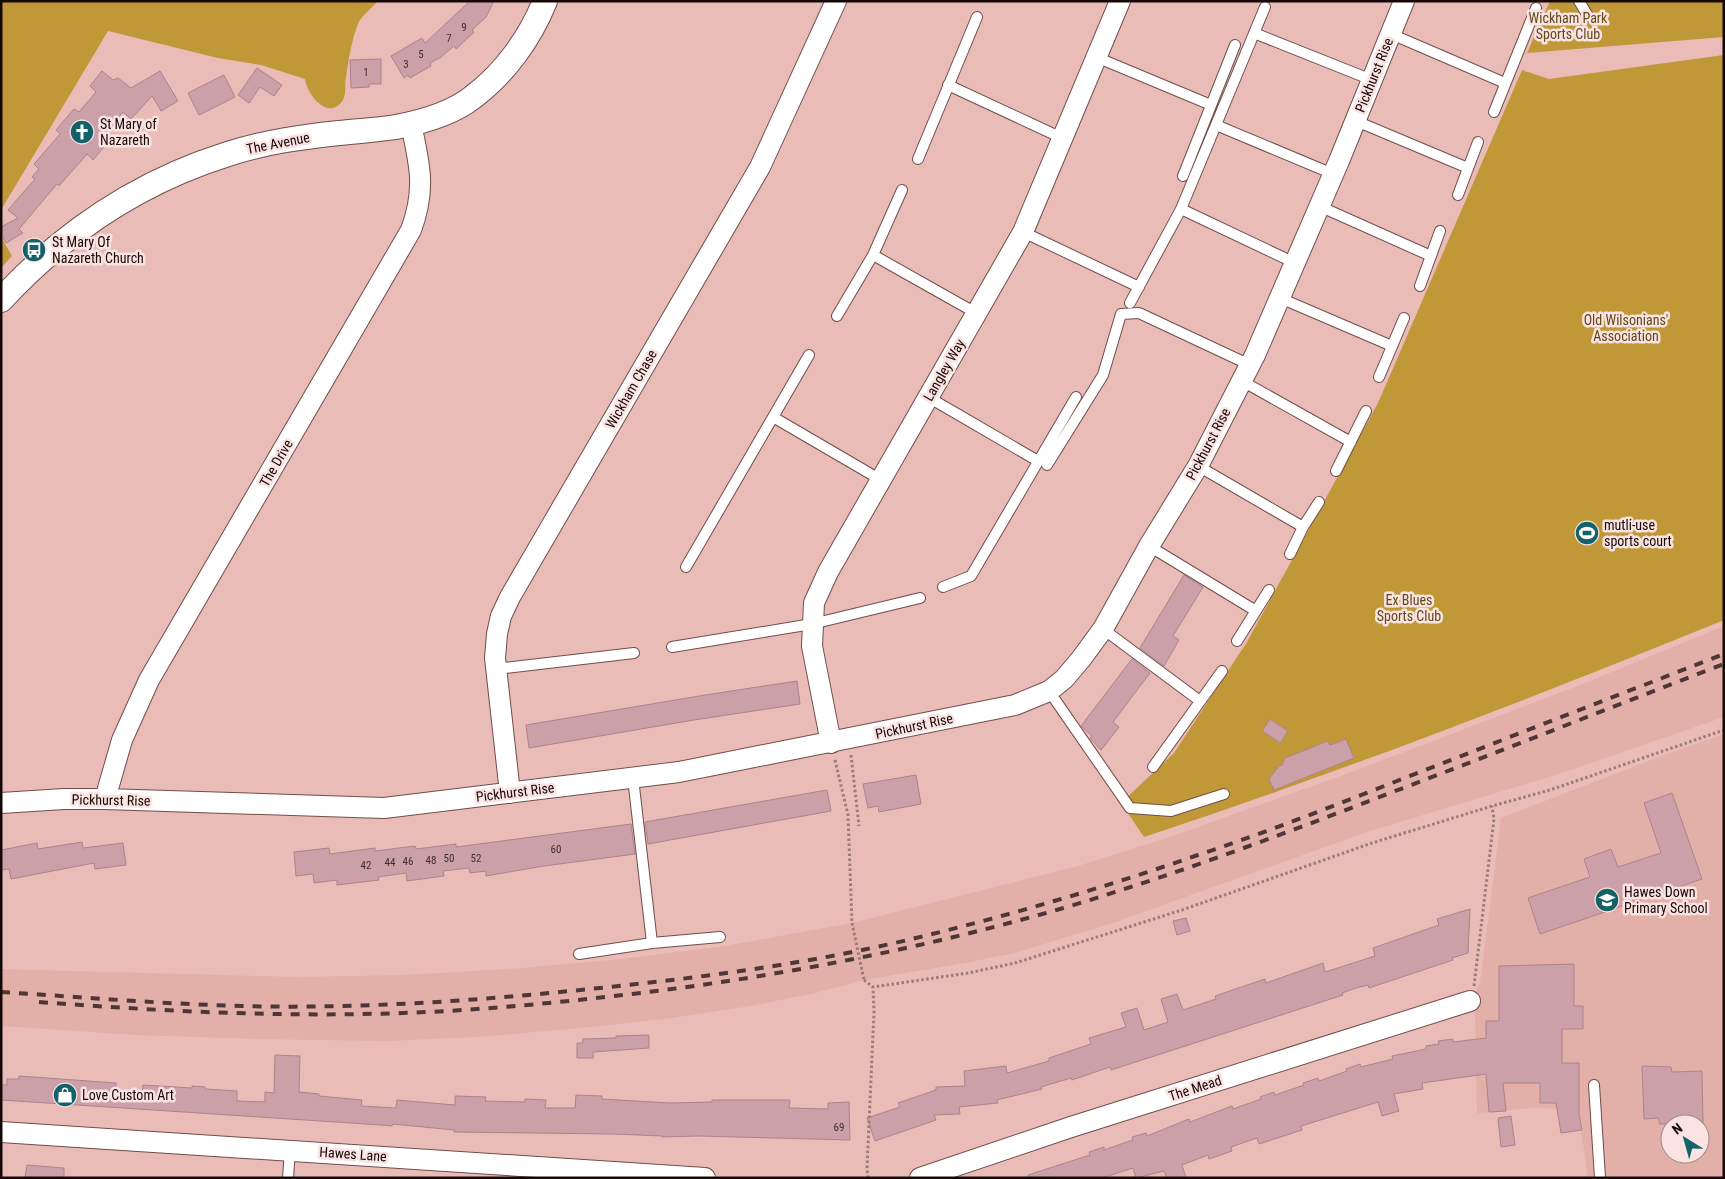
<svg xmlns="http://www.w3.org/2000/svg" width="1725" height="1179" font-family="'Roboto Condensed',sans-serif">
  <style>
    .built { fill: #e3afa9; fill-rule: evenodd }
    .green { fill: #c09838 }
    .building { fill: #cba0a8; stroke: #ad838b }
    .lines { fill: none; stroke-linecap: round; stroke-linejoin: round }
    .service-casing { stroke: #724d49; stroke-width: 12 }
    .minor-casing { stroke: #724d49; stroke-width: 22 }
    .tertiary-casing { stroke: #724d49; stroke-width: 26 }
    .path { stroke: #9c7b78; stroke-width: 3; stroke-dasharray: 2.5 2.5; stroke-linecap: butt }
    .service { stroke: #fff; stroke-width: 10 }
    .minor { stroke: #fff; stroke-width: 20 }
    .tertiary { stroke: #fff; stroke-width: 24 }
    .rail { stroke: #4e3736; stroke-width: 4; stroke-dasharray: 9 9; stroke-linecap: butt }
    .path-bridge { stroke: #9c7b78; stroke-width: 3; stroke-dasharray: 2.5 2.5; stroke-linecap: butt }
    .labels { text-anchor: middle; stroke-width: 5; stroke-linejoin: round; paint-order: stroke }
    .number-label { font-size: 11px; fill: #432e2f }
    .park-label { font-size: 14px; fill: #5d491a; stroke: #fae3e0 }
    .street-label { font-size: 14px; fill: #160807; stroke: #fae3e0 }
    .poi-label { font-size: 14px; fill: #160807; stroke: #fae3e0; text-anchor: start }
  </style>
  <rect width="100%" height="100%" fill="#e9bcb8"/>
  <path class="built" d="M1724,626V717L1559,774L1370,831L1113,923L1014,953L970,962L864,980L815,993L751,1006L664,1019L571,1029L477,1037L388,1041L254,1039L136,1035L1,1026V969L297,977L405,975L523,968L621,959L725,946L852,923L1078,866L1173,836L1349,773L1580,685Z
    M1724,734V1178H1588L1578,1109L1531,1108L1477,1113L1475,1014L1470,1001L1480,983L1501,818L1664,755ZM1670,1124H1700V1154H1670Z"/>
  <path class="green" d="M1,1H378C372,8 361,16 358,24C352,38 348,62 346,77C344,85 347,92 343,100C329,122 307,95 305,79L261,65L218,58L108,31L1,210Z
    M1550,1H1724V37L1527,53Z
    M1724,55V620C1533,698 1340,772 1144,837L1121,803L1174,753L1247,642L1378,403L1522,70L1549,79Z
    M1,237L12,256L1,268Z"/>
  <path class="building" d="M470,1H494L486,17L472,30L474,32L456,49L454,46L441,57L430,63L431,66L410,78L408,75L404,78L391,56L422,38L425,43Z
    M381,59V84H369V87L351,88L350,60Z
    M257,68L282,85L274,96L260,87L249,103L238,95Z
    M102,71L113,80L118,78L131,88L160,71L178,101L161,111L152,96L131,119L123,112L98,142L104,147L93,160L87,154L59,186L57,184L19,229L23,233L6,243L1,234V227L18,218L8,210L35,179L32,177L39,169L34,164L60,134L56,130L74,109L79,112L96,92L90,86Z
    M224,75L235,97L199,115L188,93Z
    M1184,575L1203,587L1173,636L1179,640L1164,666L1140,648Z
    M1132,659L1150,673L1113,722L1119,727L1101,750L1090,738L1092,736L1081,726Z
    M797,681L800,704L694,720L529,748L526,725L705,695Z
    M1270,719L1288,731L1280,743L1262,731Z
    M1346,739L1354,758L1274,790L1269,779L1279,766L1282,765L1285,758L1328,741L1330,745Z
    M916,775L921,804L879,812L878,806L868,808L863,784Z
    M827,790L831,811L648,844L645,822Z
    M1672,793L1702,879L1540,934L1528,898L1590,877L1584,859L1611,849L1618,867L1661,853L1644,803Z
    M631,824L635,854L544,866L486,876V871L470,873L469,868L443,871L444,876L407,881L406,873L378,877L379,880L337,885V880L314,883L313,874L296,876L294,852L329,848L330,854L375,848V851L415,846L416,849L456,844V847Z
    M82,842L83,848L123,843L126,865L95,869L94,863L11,879L9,869L1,870V850L37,843L38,849Z
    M1470,909L1468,953L1452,958L1453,960L1369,988L1368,985L1356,988L1342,993L1343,995L1111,1070L1110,1067L1072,1080L1071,1078L1041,1087L1042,1089L997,1100L998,1103L959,1107L960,1114L934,1115L936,1120L875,1141L867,1118L900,1107L898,1103L936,1090V1087L965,1086L964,1071L1006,1066L1007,1073L1049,1061V1058L1091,1044L1089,1038L1126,1027L1121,1013L1137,1008L1144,1030L1168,1022L1161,999L1177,994L1183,1010L1216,999L1215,996L1265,979L1266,983L1323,963L1325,972L1375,956L1373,948L1439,925L1437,919Z
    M1186,918L1190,931L1177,935L1173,921Z
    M1574,964V1006H1583V1029H1562V1063H1579V1115L1582,1130L1561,1133L1556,1103H1540V1083H1503L1506,1111L1489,1112L1486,1074L1422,1083L1423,1089L1394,1094L1399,1111L1382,1116L1378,1102L1301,1126L1302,1130L1259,1144L1257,1138L1231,1147L1232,1151L1209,1159L1208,1155L1182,1165L1186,1178H1167L1164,1171L1136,1178L1133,1168L1102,1178H1029L1028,1175L1090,1155L1089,1152L1104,1147V1150L1121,1144L1133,1140L1132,1137L1146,1133L1147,1136L1189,1119L1190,1122L1232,1106L1233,1109L1261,1099L1260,1097L1274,1092L1275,1095L1304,1085L1303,1083L1318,1078L1319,1081L1347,1071L1346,1069L1360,1064L1361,1067L1393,1059L1392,1056L1426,1049V1046L1439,1044L1438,1041L1453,1039V1042L1486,1038V1021H1499V966Z
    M649,1035V1048L593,1052V1058H577V1043H583V1039L616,1038V1036Z
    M275,1055L300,1056L299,1092L319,1094V1096L362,1100L361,1106L396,1108L397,1100L455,1105V1096L486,1097L485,1101L525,1102V1099L546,1100L545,1108H575L576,1095L602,1096V1099L670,1103L712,1102V1100H790L789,1108L828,1109V1103L849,1102L850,1140L698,1136L662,1137V1136L614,1134L454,1132V1130L393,1124L392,1126L381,1125L1,1100V1085H7V1079H19V1076L116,1083V1092L142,1095L143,1085L192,1088V1086L205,1087V1089L237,1091V1101L265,1102V1092L274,1093Z
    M1642,1066L1671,1067L1672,1072L1702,1071L1703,1124H1660L1658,1118L1644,1119Z
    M1511,1116L1515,1145L1501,1147L1498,1118Z
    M27,1165L64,1168V1178H25Z"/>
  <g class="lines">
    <g class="service-casing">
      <path id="service" d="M1579,1L1588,16
        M1254,33L1372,80
        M1391,34L1505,83
        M1096,57L1211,105
        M948,85L1062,138
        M1494,112L1536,8
        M1356,121L1468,168
        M1216,125L1333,174
        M918,159L977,17
        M1183,176L1235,45
        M1458,195L1478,142
        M1319,206L1431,256
        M1181,209L1295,263
        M1023,232L1139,287
        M873,255L976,313
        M1420,286L1440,231
        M1280,298L1392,346
        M1130,303L1181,209L1265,7
        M837,316L873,255L902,190
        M1379,377L1404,318
        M1242,381L1351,442
        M928,397L1038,461
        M773,417L881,480
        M1047,465L1103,375L1121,314L1139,313L1250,365
        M1198,466L1303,527
        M1336,471L1366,411
        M1149,546L1256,611
        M1290,554L1303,527L1319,502
        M686,567L809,355
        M943,587L971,576L1076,397
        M1103,629L1200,701
        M1237,641L1269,590
        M672,647L812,624L920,598
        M496,669L634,653
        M1049,691L1130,808L1171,811L1224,794
        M1153,767L1222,671
        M633,778L652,943
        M579,954L652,943L720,937
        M1594,1085L1600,1178
        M288,1178L290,1150"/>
    </g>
    <g class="minor-casing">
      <path id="minor" d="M831,743L812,646L814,603L828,572L1023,232L1120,1
        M510,793L495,658L497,634L501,616L510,597L760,167L836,1
        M105,799L122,740L149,680L411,230C426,190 420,165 411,124
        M1,803L64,799H105L384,808L679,772L1015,705L1049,691L1064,679L1081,659L1103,629L1149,546L1198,466L1255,355L1339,161L1404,1
        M1,1132L705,1178
        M920,1178L1071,1127L1470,1001"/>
    </g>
    <g class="tertiary-casing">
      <path id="tertiary" d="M1,300C65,231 138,182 228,154C264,142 302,137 339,133C358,131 377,130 396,127C422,122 452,114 473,97C505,73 530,38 545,1"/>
    </g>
    <path class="path" d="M851,755L859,826
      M835,760L848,815L852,923
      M864,980L873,987
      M1474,986L1494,819L1492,806
      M868,1178L867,1168L874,1012L873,987L968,973L1015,963L1182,910L1372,843L1492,806L1550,790L1724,730"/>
    <use href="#service" class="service"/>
    <use href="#minor" class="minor"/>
    <use href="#tertiary" class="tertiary"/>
    <path class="rail" d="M1,992C81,997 162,1004 242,1006C358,1009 474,1001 590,989C699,978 808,964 916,938C1011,915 1106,887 1198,855C1280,828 1360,795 1441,764C1535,727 1629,691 1724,654
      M39,1002C146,1010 254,1016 362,1014C449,1013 536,1005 623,995C771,978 917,950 1060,909C1172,876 1281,835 1390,793C1501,751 1612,707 1724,664"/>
    <path class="path-bridge" d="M852,923L864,980"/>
  </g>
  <defs>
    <g id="church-disc" transform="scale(1.25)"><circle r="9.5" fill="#13626a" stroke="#fae3e0"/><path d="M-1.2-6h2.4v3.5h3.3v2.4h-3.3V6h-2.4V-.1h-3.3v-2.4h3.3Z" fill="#fff"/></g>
    <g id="bus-disc" transform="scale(1.25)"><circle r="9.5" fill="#13626a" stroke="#fae3e0"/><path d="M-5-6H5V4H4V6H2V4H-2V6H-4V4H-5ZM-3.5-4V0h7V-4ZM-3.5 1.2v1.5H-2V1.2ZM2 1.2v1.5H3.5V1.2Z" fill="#fff"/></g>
    <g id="stadium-disc" transform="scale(1.25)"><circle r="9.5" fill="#13626a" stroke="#fae3e0"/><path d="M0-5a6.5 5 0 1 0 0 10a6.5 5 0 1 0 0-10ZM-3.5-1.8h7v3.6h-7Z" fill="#fff"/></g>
    <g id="school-disc" transform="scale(1.25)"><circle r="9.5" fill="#13626a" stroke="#fae3e0"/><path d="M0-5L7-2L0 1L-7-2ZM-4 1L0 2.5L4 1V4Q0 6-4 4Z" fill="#fff"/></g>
    <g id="shop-disc" transform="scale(1.25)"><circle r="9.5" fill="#13626a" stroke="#fae3e0"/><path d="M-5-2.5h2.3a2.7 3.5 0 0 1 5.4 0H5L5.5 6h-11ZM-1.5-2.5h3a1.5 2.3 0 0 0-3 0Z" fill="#fff"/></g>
  </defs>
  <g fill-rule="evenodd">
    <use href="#church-disc" x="82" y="132"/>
    <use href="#bus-disc" x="34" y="250"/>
    <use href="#stadium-disc" x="1587" y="533"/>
    <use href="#school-disc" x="1607" y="900"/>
    <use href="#shop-disc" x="65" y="1095"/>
  </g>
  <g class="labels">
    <g class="number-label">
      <text x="464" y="31">9</text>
      <text x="449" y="42">7</text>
      <text x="421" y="58">5</text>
      <text x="406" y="68">3</text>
      <text x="366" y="76">1</text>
      <text x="556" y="853">60</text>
      <text x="449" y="862">50</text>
      <text x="476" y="862">52</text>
      <text x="431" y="864">48</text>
      <text x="408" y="865">46</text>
      <text x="390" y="866">44</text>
      <text x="366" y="869">42</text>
      <text x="839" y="1131">69</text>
    </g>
    <g class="park-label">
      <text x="1568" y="23">Wickham Park<tspan x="1568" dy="16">Sports Club</tspan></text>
      <text x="1626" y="325">Old Wilsonians'<tspan x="1626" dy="16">Association</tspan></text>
      <text x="1409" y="605">Ex Blues<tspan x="1409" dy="16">Sports Club</tspan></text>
    </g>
    <g class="street-label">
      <text transform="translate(1374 75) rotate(-68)" y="5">Pickhurst Rise</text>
      <text transform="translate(278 143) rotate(-11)" y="5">The Avenue</text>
      <text transform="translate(944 370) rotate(-60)" y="5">Langley Way</text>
      <text transform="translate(631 389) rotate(-60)" y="5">Wickham Chase</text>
      <text transform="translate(1208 444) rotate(-62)" y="5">Pickhurst Rise</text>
      <text transform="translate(276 463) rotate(-60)" y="5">The Drive</text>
      <text transform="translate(914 726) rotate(-12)" y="5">Pickhurst Rise</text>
      <text transform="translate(515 792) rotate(-7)" y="5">Pickhurst Rise</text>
      <text transform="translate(111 800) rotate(1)" y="5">Pickhurst Rise</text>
      <text transform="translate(1195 1088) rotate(-18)" y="5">The Mead</text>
      <text transform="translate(353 1154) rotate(4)" y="5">Hawes Lane</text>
    </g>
    <g class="poi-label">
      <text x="100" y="129">St Mary of<tspan x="100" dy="16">Nazareth</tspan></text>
      <text x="52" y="247">St Mary Of<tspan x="52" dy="16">Nazareth Church</tspan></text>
      <text x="1604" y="530">mutli-use<tspan x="1604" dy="16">sports court</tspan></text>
      <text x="1624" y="897">Hawes Down<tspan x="1624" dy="16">Primary School</tspan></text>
      <text x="82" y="1100">Love Custom Art</text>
    </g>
  </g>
  <rect width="1725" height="1179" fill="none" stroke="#160807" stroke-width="5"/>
  <g transform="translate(1685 1139) rotate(323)"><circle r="24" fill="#fae3e0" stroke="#9f8b89"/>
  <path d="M0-4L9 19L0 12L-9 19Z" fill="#13626a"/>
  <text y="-8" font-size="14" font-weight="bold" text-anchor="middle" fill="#160807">N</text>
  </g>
</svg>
